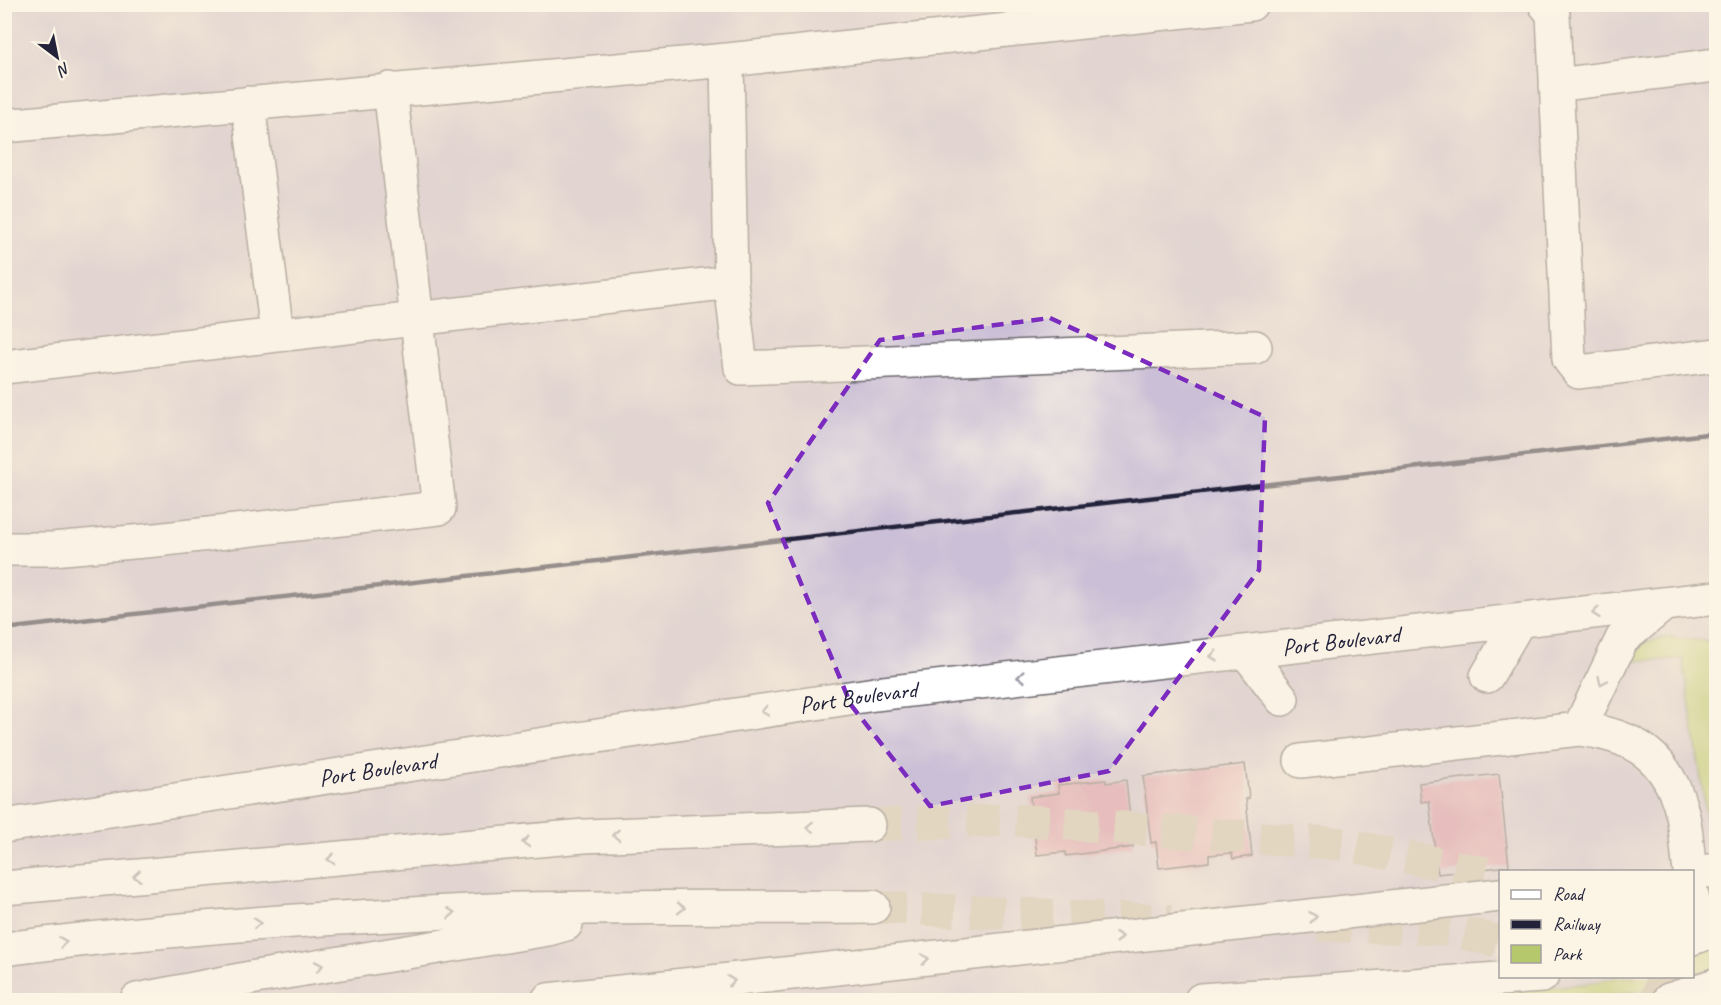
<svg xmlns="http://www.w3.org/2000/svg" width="1721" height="1005" font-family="Caveat,sans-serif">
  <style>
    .industrial { fill: #cabfd6; fill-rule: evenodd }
    .green { fill: #b5c86b; stroke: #6c7553; stroke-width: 1.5 }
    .building { fill: #d48da9 }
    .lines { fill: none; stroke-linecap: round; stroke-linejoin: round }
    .highway-tunnel { stroke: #cbc0b1; stroke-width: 33; stroke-dasharray: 33 16; stroke-linecap: butt }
    .minor-casing { stroke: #6c676e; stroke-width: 36 }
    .major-casing { stroke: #6c676e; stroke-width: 36 }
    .highway-casing { stroke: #6c676e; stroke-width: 36 }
    .minor { stroke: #fff; stroke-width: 33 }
    .major { stroke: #fff; stroke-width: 33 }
    .highway { stroke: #fff; stroke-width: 33 }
    .rail { stroke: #22223b; stroke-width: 4.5 }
    .oneway { stroke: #9c9ca7 }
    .marked { fill: none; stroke: #7b2cbf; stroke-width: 4.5; stroke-dasharray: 12 8; stroke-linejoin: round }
    .labels { text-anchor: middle; stroke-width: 6; stroke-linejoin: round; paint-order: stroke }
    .street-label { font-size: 24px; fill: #22223b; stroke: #fcf5e5 }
  </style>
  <rect width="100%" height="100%" fill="#fcf5e5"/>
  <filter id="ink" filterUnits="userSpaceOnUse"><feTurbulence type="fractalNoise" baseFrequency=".0167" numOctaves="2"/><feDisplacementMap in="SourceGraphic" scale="12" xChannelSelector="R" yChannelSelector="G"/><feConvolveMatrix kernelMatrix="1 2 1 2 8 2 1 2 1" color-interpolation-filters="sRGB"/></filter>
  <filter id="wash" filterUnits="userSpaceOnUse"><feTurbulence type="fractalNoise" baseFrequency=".008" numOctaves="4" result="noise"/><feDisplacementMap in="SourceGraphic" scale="24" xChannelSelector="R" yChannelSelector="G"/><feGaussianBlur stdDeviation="1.35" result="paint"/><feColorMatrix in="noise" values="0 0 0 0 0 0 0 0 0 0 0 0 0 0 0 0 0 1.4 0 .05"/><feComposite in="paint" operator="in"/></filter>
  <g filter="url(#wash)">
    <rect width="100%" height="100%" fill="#f5e7ce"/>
    <path class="industrial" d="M5,5H1716V1000H5ZM1500,872H1692V976H1500Z"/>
    <path class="green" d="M1668,637L1716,642V881L1683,659L1625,661L1642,643Z
      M1716,946V967L1693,975V955Z
      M1618,977H1689L1651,989L1585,1000H1420L1591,983Z"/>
    <g id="blocks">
      <path class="building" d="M1245,764L1249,798L1246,799L1252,856L1233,859L1232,853L1209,855V862L1159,868L1156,842L1151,843L1143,776Z
        M1499,774L1509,866L1438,874L1429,801L1421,802L1419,783Z
        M1106,780V783L1126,780L1133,847L1066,856L1065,852L1037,855L1030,797L1059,793L1058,785Z"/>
    </g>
  </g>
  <g filter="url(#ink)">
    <use href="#blocks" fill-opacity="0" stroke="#6c676e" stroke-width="1.5"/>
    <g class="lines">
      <path class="highway-tunnel" d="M869,825L1016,820L1342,844L1500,876
        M873,907L1171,921
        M1318,925L1447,929L1500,942
        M1646,976L1715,993"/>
      <g class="minor-casing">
        <path id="minor" d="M1545,4L1553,14L1569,359L1579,372L1716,355
          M727,60L731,282L741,368L1255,347
          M1556,85L1716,65
          M248,103L277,334
          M4,126L727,60L1251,4
          M4,367L731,282
          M4,549H52L156,540L439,508L390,89
          M1247,653L1282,699
          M1487,676L1519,621
          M1579,729L1622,639L1663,605
          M1301,761L1579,729C1634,735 1668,757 1682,812C1687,831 1687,852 1690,872
          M1692,895L1698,936
          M1669,1000L1716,985"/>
      </g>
      <g class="major-casing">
        <g id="major">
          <path id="s1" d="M4,826L875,694L1716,598"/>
          <path d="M1692,873L1716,870"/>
          <path d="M1692,938L1716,930"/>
          <path d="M548,1000L1500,895"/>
          <path d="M1201,1000L1542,976"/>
        </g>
      </g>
      <g class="highway-casing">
        <path id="highway" d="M4,888L584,836L869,825
          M4,949C166,928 329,917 492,910C619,906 746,908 873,907
          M137,1000L256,977L548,929L566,924"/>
      </g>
      <use href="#minor" class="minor"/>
      <use href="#major" class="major"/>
      <use href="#highway" class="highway"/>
      <path class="rail" d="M4,629L1716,433"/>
    </g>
    <defs><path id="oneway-chevron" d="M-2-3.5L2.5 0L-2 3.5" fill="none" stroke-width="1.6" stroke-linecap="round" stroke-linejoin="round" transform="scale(1.5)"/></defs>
    <g class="oneway">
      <use href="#oneway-chevron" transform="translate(1596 613) rotate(174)"/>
      <use href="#oneway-chevron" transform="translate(1214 656) rotate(174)"/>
      <use href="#oneway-chevron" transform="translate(1021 677) rotate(174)"/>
      <use href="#oneway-chevron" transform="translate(1602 681) rotate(115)"/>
      <use href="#oneway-chevron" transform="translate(765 711) rotate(172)"/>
      <use href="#oneway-chevron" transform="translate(810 827) rotate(178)"/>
      <use href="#oneway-chevron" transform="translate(616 835) rotate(178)"/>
      <use href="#oneway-chevron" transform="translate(526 842) rotate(175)"/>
      <use href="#oneway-chevron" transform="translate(331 859) rotate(175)"/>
      <use href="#oneway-chevron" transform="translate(137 876) rotate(175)"/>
      <use href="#oneway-chevron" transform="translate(681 908)"/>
      <use href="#oneway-chevron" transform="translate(451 913) rotate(-3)"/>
      <use href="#oneway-chevron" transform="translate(1313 917) rotate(-6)"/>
      <use href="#oneway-chevron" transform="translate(257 923) rotate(-3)"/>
      <use href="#oneway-chevron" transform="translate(1119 937) rotate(-6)"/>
      <use href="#oneway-chevron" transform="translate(63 942) rotate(-7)"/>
      <use href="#oneway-chevron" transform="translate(925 959) rotate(-7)"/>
      <use href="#oneway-chevron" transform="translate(319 966) rotate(-10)"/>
      <use href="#oneway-chevron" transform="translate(731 981) rotate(-7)"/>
    </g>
  </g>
  <path d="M0 0H1721V1005H0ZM1050,318L1265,417L1259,570L1109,771L930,806L851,705L768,503L880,340Z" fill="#f5e7ce" fill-opacity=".55" fill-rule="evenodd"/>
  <path class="marked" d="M1050,318L1265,417L1259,570L1109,771L930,806L851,705L768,503L880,340Z"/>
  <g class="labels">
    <g class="street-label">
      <text dy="8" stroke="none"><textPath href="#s1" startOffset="1350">Port Boulevard</textPath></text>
      <text dy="8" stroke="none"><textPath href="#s1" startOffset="864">Port Boulevard</textPath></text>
      <text dy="8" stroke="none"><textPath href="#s1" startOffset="378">Port Boulevard</textPath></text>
    </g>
  </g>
  <rect width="1721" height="1005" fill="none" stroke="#fcf5e5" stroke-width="24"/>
  <rect x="1499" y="870" width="195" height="108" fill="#fcf5e5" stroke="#a5a1a1" stroke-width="1.5"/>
  <rect x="1511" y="890" width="30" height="9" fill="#ffffff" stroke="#a5a1a1" stroke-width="1.5"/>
  <text x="1553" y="900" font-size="18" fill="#22223b">Road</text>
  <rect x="1511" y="920" width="30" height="9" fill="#22223b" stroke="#a5a1a1" stroke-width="1.5"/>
  <text x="1553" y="930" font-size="18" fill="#22223b">Railway</text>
  <rect x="1511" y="945" width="30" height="18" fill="#b5c86b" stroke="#a5a1a1" stroke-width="1.5"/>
  <text x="1553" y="960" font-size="18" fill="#22223b">Park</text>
  <g transform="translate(57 57) rotate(148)" stroke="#fcf5e5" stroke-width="4.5" paint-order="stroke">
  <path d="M0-4.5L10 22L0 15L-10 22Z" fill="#22223b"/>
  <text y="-9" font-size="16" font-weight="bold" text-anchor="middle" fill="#22223b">N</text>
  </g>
</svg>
